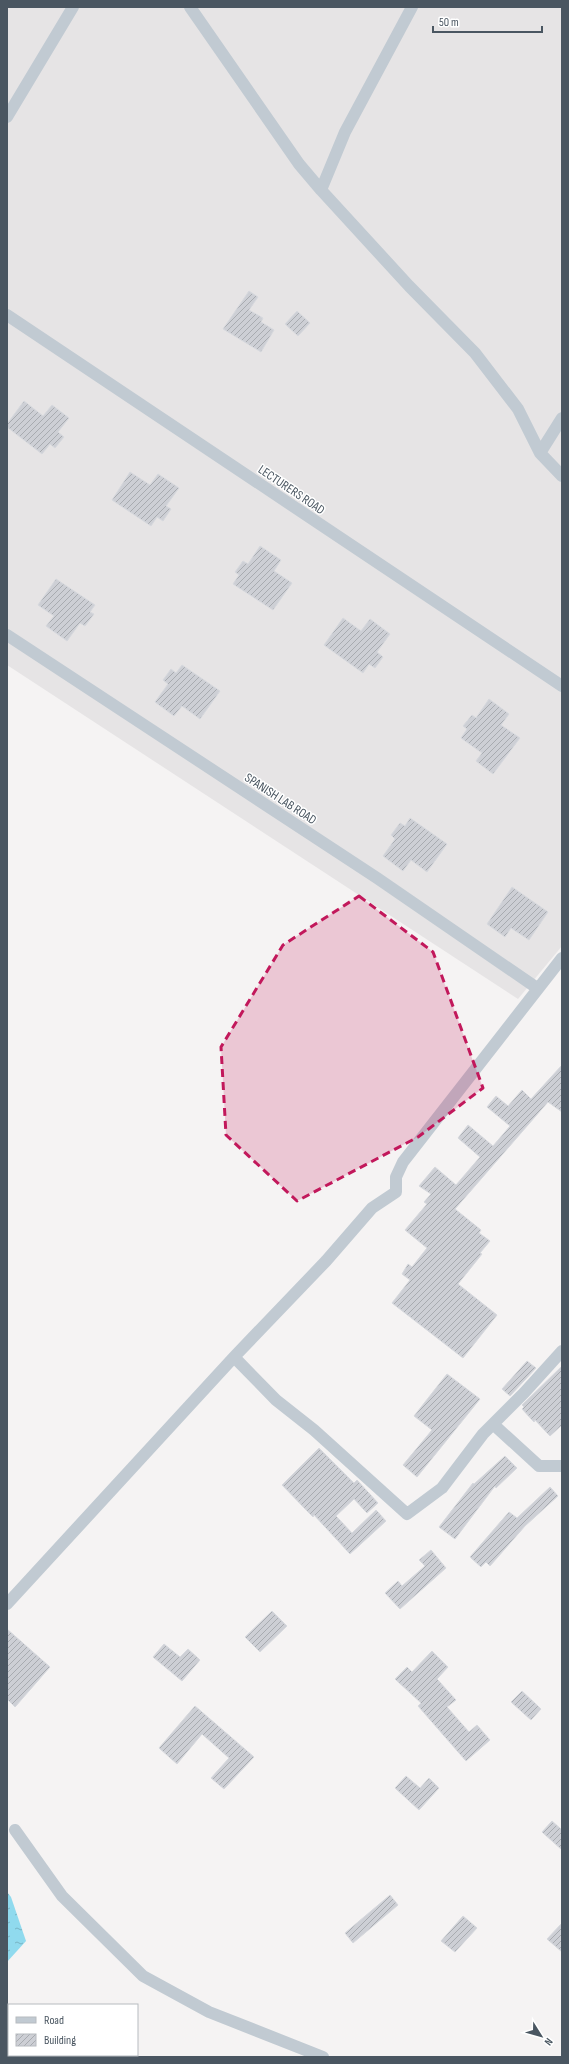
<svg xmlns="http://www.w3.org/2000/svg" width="569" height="2064" font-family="'Sofia Sans Condensed',sans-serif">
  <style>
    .education { fill: #e6e4e5 }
    .water { fill: url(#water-ripples) }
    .building { fill: url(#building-hatch); stroke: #d7d9de }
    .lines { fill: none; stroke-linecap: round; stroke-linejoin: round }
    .minor { stroke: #c1cad2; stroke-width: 12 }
    .marked { fill: #c2185b; fill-opacity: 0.2; stroke: #c2185b; stroke-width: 3; stroke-dasharray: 8 5; stroke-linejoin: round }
    .labels { text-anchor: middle; stroke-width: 3; stroke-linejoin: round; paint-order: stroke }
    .street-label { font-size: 13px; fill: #4a5661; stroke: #fff }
  </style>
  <defs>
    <pattern id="water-ripples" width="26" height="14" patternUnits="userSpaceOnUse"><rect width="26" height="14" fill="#90daee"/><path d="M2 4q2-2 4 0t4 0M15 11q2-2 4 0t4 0" fill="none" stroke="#78b4c4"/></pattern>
    <pattern id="building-hatch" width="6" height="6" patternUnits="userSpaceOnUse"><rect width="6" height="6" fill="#cdcfd5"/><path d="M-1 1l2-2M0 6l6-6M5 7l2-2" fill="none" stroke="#a8abb0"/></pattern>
  </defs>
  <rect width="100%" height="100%" fill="#f5f3f3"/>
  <path class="education" d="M7,7H562V946L518,999L7,665Z"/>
  <path class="water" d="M7,1892L11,1897L26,1941L7,1962Z"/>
  <path class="building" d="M249,291L258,297L249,310L263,318L261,322L274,330L261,352L223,329Z
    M297,311L310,323L298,336L285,324Z
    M24,401L43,416L52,405L69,418L58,432L64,437L55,448L50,444L42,454L7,427V424Z
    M130,472L150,485L158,474L179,488L166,506L171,509L163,521L157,517L151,526L112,500Z
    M260,546L281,560L274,571L292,583L273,610L233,584L239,575L235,572L243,561L248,564Z
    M56,579L95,605L90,612L94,614L85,626L80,623L67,641L46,626L54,616L38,605Z
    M343,618L361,631L370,619L390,634L377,652L383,657L375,668L369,664L363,673L324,645Z
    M182,665L220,691L200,719L182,706L174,716L155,702L168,684L163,680L171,669L176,673Z
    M489,699L509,714L501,725L520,738L493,774L476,761L482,753L461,738L467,729L463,726L472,715L476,718Z
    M410,818L447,844L427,872L411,860L403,871L383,856L395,839L391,835L400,823L405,826Z
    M512,887L548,912L529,940L511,928L505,937L487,924Z
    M562,1065V1112L548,1102L455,1209L481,1230L479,1233L490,1241L480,1253L482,1254L458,1284L497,1315L463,1358L392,1303L410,1280L402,1274L408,1264L412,1267L427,1248L405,1230L427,1204L424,1202L431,1194L419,1186L435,1167L456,1185L480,1157L458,1138L468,1125L493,1146L510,1126L487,1107L496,1096L508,1106L522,1090L531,1099Z
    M527,1361L536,1368L510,1396L502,1389Z
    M562,1366V1425L550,1436L535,1420L534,1422L522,1409L524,1407L522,1405Z
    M447,1374L480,1399L417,1477L403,1465L432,1430L414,1416Z
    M319,1448L354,1483L357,1480L378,1503L367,1513L354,1499L336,1516L352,1533L376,1510L386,1521L350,1554L314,1515L313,1517L282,1485Z
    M505,1456L517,1468L496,1488L495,1486L455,1539L439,1527L473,1483L474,1484Z
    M550,1487L558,1496L525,1526L490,1566L486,1562L481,1567L470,1557L509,1512L517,1518Z
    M431,1550L446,1568L400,1609L385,1593L398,1581L402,1586L425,1566L419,1560Z
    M272,1611L287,1626L260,1652L245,1637Z
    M7,1629L50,1667L15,1707L7,1699Z
    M164,1644L180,1657L188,1649L200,1660L182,1681L153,1657Z
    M432,1651L448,1667L437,1679L456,1700L447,1707L469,1732L477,1725L490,1740L466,1761L418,1706L421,1703L395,1679L407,1667L412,1672Z
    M522,1691L541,1709L531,1720L511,1702Z
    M195,1706L254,1757L224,1789L211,1778L229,1758L202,1734L177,1764L159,1748Z
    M406,1776L420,1788L429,1778L439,1788L419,1810L395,1788Z
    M552,1821L562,1830V1850L542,1832Z
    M390,1895L398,1905L353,1943L345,1933Z
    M463,1916L477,1928L455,1952L441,1941Z
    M562,1923V1952L547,1939Z"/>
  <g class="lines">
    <path class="minor" d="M190,7L299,164L321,190L345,132L412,7
      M7,117L73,7
      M321,190L409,286L475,353L518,409L540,453L562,476
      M7,315L562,686
      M540,453L562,418
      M7,635L377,878L537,988
      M234,1357L276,1400L314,1430L407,1514L442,1488L483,1434L524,1393L562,1351
      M493,1424L539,1466H562
      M7,1604L234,1357L326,1261L372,1208L396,1192V1177L403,1162L562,958
      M15,1830L62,1896L143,1976L209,2012L323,2057"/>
  </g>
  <path class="marked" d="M359,896L433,952L483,1088L418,1137L297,1201L226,1135L221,1047L283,945Z"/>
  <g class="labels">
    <g class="street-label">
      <text transform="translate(292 489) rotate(34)" y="5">LECTURERS ROAD</text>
      <text transform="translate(281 798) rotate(33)" y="5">SPANISH LAB ROAD</text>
    </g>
  </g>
  <rect width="569" height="2064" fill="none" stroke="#4a5661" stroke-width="16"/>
  <rect x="8" y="2004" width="130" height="52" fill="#ffffff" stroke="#b7bbc0"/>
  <rect x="16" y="2017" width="20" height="6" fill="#c1cad2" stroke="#b7bbc0"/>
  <text x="44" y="2024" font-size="12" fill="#4a5661">Road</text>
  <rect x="16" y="2034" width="20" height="12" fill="url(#building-hatch)" stroke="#b7bbc0"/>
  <text x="44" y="2044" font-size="12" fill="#4a5661">Building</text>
  <g transform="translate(541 2036) rotate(127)" stroke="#ffffff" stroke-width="3" paint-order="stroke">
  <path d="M0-3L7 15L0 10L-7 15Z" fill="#4a5661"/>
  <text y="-6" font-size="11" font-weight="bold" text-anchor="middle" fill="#4a5661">N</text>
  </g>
  <path d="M433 26v6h109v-6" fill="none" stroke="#4a5661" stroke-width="2"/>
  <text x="439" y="26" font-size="12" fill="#4a5661" stroke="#ffffff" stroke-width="3" paint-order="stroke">50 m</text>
</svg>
